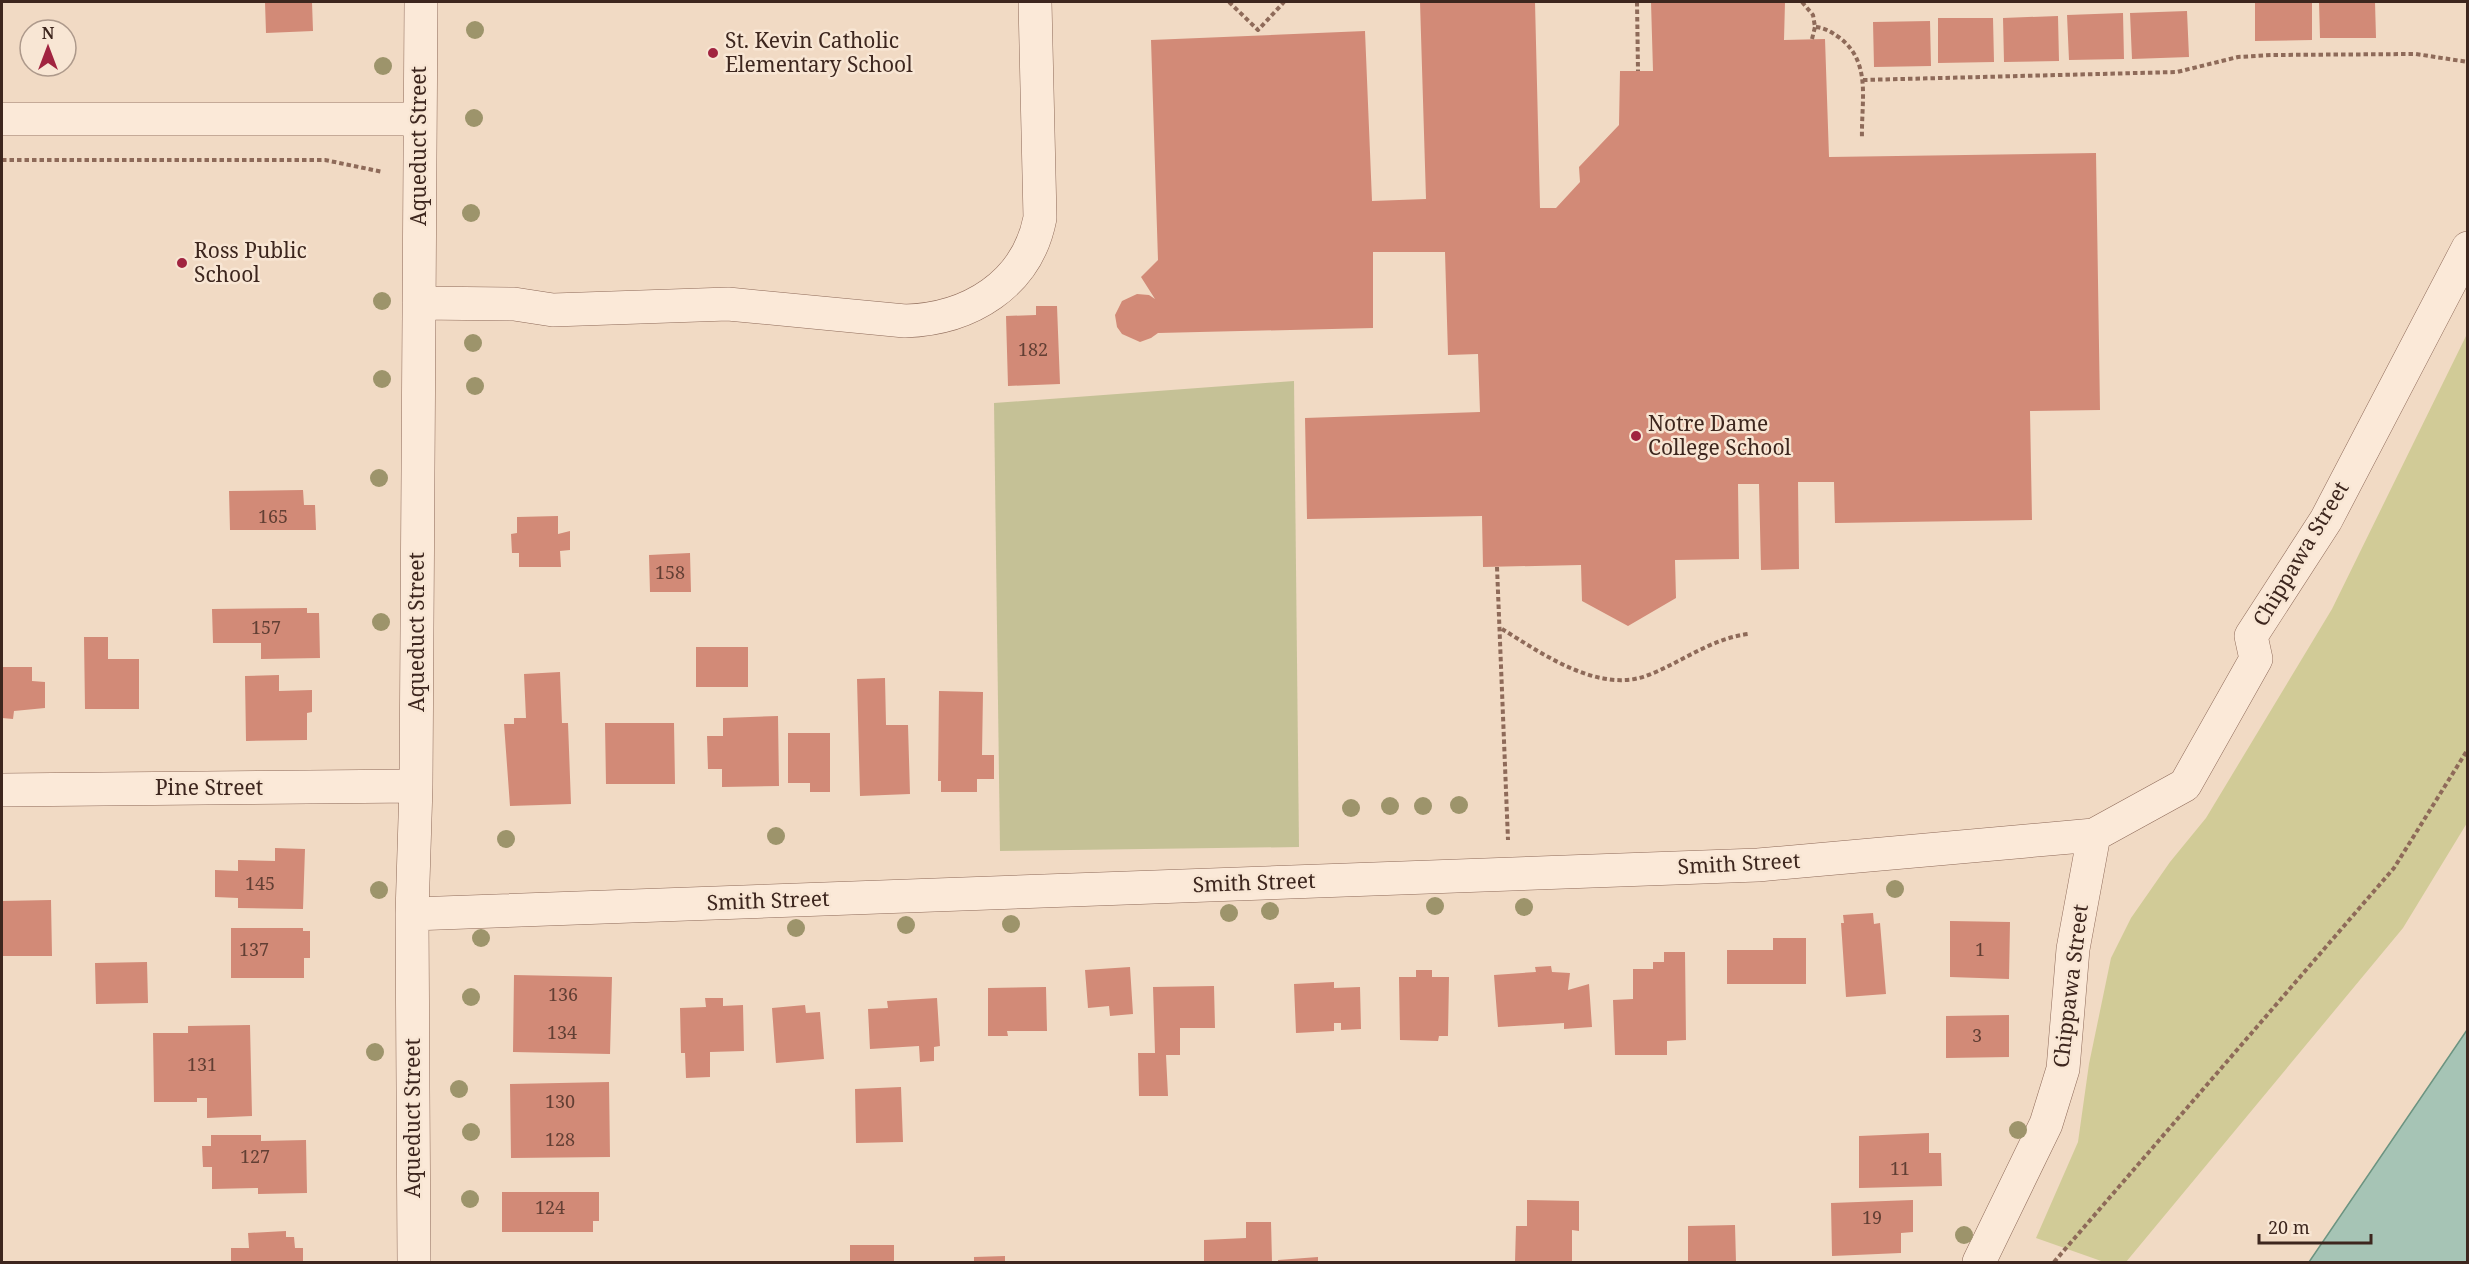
<svg xmlns="http://www.w3.org/2000/svg" width="2469" height="1264" font-family="'Noto Serif',serif">
  <style>
    .green { fill: #d1cb97 }
    .cemetery { fill: #c5c196 }
    .water { fill: #a6c4b5; stroke: #6c9481; stroke-width: 1.5 }
    .building { fill: #d28a77 }
    .lines { fill: none; stroke-linecap: round; stroke-linejoin: round }
    .minor-casing { stroke: #8e6a59; stroke-width: 34 }
    .path { stroke: #8e6a59; stroke-width: 4; stroke-dasharray: 4.5 3; stroke-linecap: butt }
    .minor { stroke: #fbe9d8; stroke-width: 33 }
    .tree { fill: #9d946b }
    .poi-dot { fill: #a12440; stroke: #f8e6d4; stroke-width: 2 }
    .labels { text-anchor: middle; stroke-width: 5; stroke-linejoin: round; paint-order: stroke }
    .number-label { font-size: 18px; fill: #623f34 }
    .poi-label { font-size: 21px; fill: #3d261e; stroke: #f8e6d4; text-anchor: start }
    .street-label { font-size: 21px; fill: #3d261e; stroke: #f8e6d4 }
  </style>
  <rect width="100%" height="100%" fill="#f1dac4"/>
  <path class="green" d="M2467,334V823L2403,928L2126,1262H2104L2036,1238L2078,1142L2089,1064L2111,958L2131,918L2170,862L2206,818L2332,609Z"/>
  <path class="cemetery" d="M1294,381L1299,847L1000,851L994,403Z"/>
  <path class="water" d="M2467,1030V1262H2309Z"/>
  <path class="building" d="M265,2H312L313,31L266,33Z
    M1420,2H1535L1540,208H1556L1580,182L1579,167L1619,125L1620,71H1653L1651,2H1785L1784,40L1825,39L1829,157L2096,153L2100,410L2030,411L2032,520L1835,523L1834,482H1798L1799,569L1761,570L1759,484H1738L1739,559L1675,560L1676,598L1628,626L1582,601L1581,565L1483,567L1482,516L1307,519L1305,418L1480,412L1478,354L1448,355L1445,252H1373V328L1158,333L1151,338L1140,342L1122,334L1117,327L1115,315L1122,301L1137,294L1149,295L1155,299L1141,277L1158,260L1151,40L1365,31L1372,201L1426,199Z
    M2255,2H2312V40L2255,41Z
    M2319,2H2375L2376,38H2320Z
    M2187,11L2189,57L2132,59L2130,13Z
    M2123,13L2124,59L2069,60L2067,15Z
    M2058,16L2059,61L2004,62L2003,18Z
    M1938,18H1993L1994,62L1938,63Z
    M1930,21L1931,66L1874,67L1873,22Z
    M1036,306H1057L1060,384L1008,386L1006,316L1036,315Z
    M303,490L304,505H315L316,530H230L229,491Z
    M558,516V534L570,531V550L560,551L561,567H519V553H512L511,534L517,533V517Z
    M690,553L691,592H650L649,555Z
    M307,608V613H319L320,658L261,659V643H213L212,609Z
    M84,637H108V659H139V709H85Z
    M696,647H748V687H696Z
    M2,667H32V681L45,682V708L14,711L13,719L2,718Z
    M560,672L562,723H568L571,804L510,806L504,724H514V718H526L524,674Z
    M279,675V691L312,690V712L307,713V740L246,741L245,676Z
    M885,678L886,725H908L910,794L860,796L857,679Z
    M939,691L983,692L982,755H994V779H977V792H941V781H938Z
    M778,716L779,786L722,787V769H708L707,736H723V718Z
    M605,723H674L675,784H606Z
    M788,733H830V792H810V783H788Z
    M275,848L305,849L303,909L238,908V898L215,897V870L238,871V860L275,861Z
    M51,900L52,956H2V901Z
    M1873,913L1874,924L1880,923L1886,994L1846,997L1841,923H1844L1843,915Z
    M1950,921L2010,922L2009,979L1950,977Z
    M231,928H303V931H310V958H304V978H231Z
    M1773,938H1806V984H1727V950H1773Z
    M1664,952H1685L1686,1040L1667,1041V1055H1615L1613,1000L1633,999V969H1653V962H1664Z
    M147,962L148,1003L96,1004L95,963Z
    M1551,966L1552,972L1570,973L1568,990L1589,984L1592,1027L1564,1029V1023L1498,1027L1494,975L1536,972L1535,967Z
    M1130,967L1133,1014L1110,1016L1109,1006L1088,1008L1085,970Z
    M1416,970H1432V977H1449L1448,1036H1439L1438,1041L1400,1040L1399,977H1416Z
    M514,975L612,977L610,1054L513,1052Z
    M1334,982V988L1360,987L1361,1029L1341,1030V1023H1334V1031L1296,1033L1294,984Z
    M1214,986L1215,1028H1180V1055H1166L1168,1096H1139L1138,1053H1155L1153,987Z
    M1046,987L1047,1031H1007L1008,1036H988V988Z
    M705,998H723V1006L743,1005L744,1051L710,1052V1077L686,1078L685,1053H681L680,1008L706,1007Z
    M937,998L940,1046L934,1047V1061L920,1062L919,1046L870,1049L868,1009L888,1008L887,1001Z
    M805,1005L806,1013L820,1012L824,1059L776,1063L772,1008Z
    M2009,1015V1057L1946,1058V1016Z
    M250,1025L252,1116L207,1118V1098H197V1102H154L153,1033H188V1026Z
    M609,1082L610,1157L511,1158L510,1084Z
    M901,1087L903,1142L856,1143L855,1089Z
    M1929,1133V1153H1941L1942,1186L1859,1188V1136Z
    M211,1135H261V1141L306,1140L307,1193L258,1194V1188L212,1189V1167H203L202,1146H211Z
    M502,1192H599V1221H593V1232H502Z
    M1527,1200L1579,1201V1231L1572,1230V1262H1515L1516,1226H1527Z
    M1913,1200V1232L1901,1233V1253L1832,1256L1831,1203Z
    M1246,1222H1271L1272,1262H1204V1240L1246,1238Z
    M1735,1225L1736,1262H1688V1226Z
    M286,1231V1237H294L295,1248H303V1262H231V1248H249L248,1233Z
    M850,1245H894V1262H850Z
    M1005,1256V1262H974V1257Z
    M1318,1257V1262H1278V1260Z"/>
  <g class="lines">
    <g class="minor-casing">
      <path id="minor" d="M2,119H419
        M419,303L514,304L553,310L728,304L905,321C969,319 1027,285 1040,218L1035,2
        M2,790L416,786
        M412,914L1758,865L2094,835L2185,785L2256,659L2251,636L2326,520L2468,248
        M414,1262L412,914L416,786L421,2
        M1979,1262L2046,1124L2063,1069L2073,949L2094,835"/>
    </g>
    <path class="path" d="M1229,2L1258,30L1284,2
      M1637,2L1638,71
      M1802,2L1813,15L1815,27C1826,28 1831,32 1840,38C1872,63 1861,101 1862,138
      M1812,39L1815,27
      M1863,80L2177,72L2238,57L2272,55L2416,54L2468,62
      M2,160H325L383,172
      M1497,567L1508,840
      M1502,629C1543,654 1601,696 1651,674C1685,660 1711,639 1748,634
      M2054,1262L2394,868L2468,749"/>
    <use href="#minor" class="minor"/>
  </g>
  <g class="tree">
    <circle cx="475" cy="30" r="9"/>
    <circle cx="383" cy="66" r="9"/>
    <circle cx="474" cy="118" r="9"/>
    <circle cx="471" cy="213" r="9"/>
    <circle cx="382" cy="301" r="9"/>
    <circle cx="473" cy="343" r="9"/>
    <circle cx="382" cy="379" r="9"/>
    <circle cx="475" cy="386" r="9"/>
    <circle cx="379" cy="478" r="9"/>
    <circle cx="381" cy="622" r="9"/>
    <circle cx="1459" cy="805" r="9"/>
    <circle cx="1390" cy="806" r="9"/>
    <circle cx="1423" cy="806" r="9"/>
    <circle cx="1351" cy="808" r="9"/>
    <circle cx="776" cy="836" r="9"/>
    <circle cx="506" cy="839" r="9"/>
    <circle cx="1895" cy="889" r="9"/>
    <circle cx="379" cy="890" r="9"/>
    <circle cx="1435" cy="906" r="9"/>
    <circle cx="1524" cy="907" r="9"/>
    <circle cx="1270" cy="911" r="9"/>
    <circle cx="1229" cy="913" r="9"/>
    <circle cx="1011" cy="924" r="9"/>
    <circle cx="906" cy="925" r="9"/>
    <circle cx="796" cy="928" r="9"/>
    <circle cx="481" cy="938" r="9"/>
    <circle cx="471" cy="997" r="9"/>
    <circle cx="375" cy="1052" r="9"/>
    <circle cx="459" cy="1089" r="9"/>
    <circle cx="2018" cy="1130" r="9"/>
    <circle cx="471" cy="1132" r="9"/>
    <circle cx="470" cy="1199" r="9"/>
    <circle cx="1964" cy="1235" r="9"/>
  </g>
  <g class="poi-dot">
    <circle cx="713" cy="53" r="6"/>
    <circle cx="182" cy="263" r="6"/>
    <circle cx="1636" cy="436" r="6"/>
  </g>
  <g class="labels">
    <g class="number-label">
      <text x="1033" y="356">182</text>
      <text x="273" y="523">165</text>
      <text x="670" y="579">158</text>
      <text x="266" y="634">157</text>
      <text x="260" y="890">145</text>
      <text x="254" y="956">137</text>
      <text x="1980" y="956">1</text>
      <text x="563" y="1001">136</text>
      <text x="562" y="1039">134</text>
      <text x="1977" y="1042">3</text>
      <text x="202" y="1071">131</text>
      <text x="560" y="1108">130</text>
      <text x="560" y="1146">128</text>
      <text x="255" y="1163">127</text>
      <text x="1900" y="1175">11</text>
      <text x="550" y="1214">124</text>
      <text x="1872" y="1224">19</text>
    </g>
    <g class="poi-label">
      <text x="725" y="48">St. Kevin Catholic<tspan x="725" dy="24">Elementary School</tspan></text>
      <text x="194" y="258">Ross Public<tspan x="194" dy="24">School</tspan></text>
      <text x="1648" y="431">Notre Dame<tspan x="1648" dy="24">College School</tspan></text>
    </g>
    <g class="street-label">
      <text transform="translate(419 146) rotate(-90)" y="7">Aqueduct Street</text>
      <text transform="translate(2301 554) rotate(-59)" y="7">Chippawa Street</text>
      <text transform="translate(417 632) rotate(-90)" y="7">Aqueduct Street</text>
      <text x="209" y="795">Pine Street</text>
      <text transform="translate(1739 864) rotate(-3)" y="7">Smith Street</text>
      <text transform="translate(1254 883) rotate(-2)" y="7">Smith Street</text>
      <text transform="translate(768 901) rotate(-2)" y="7">Smith Street</text>
      <text transform="translate(2071 986) rotate(-83)" y="7">Chippawa Street</text>
      <text transform="translate(413 1118) rotate(-90)" y="7">Aqueduct Street</text>
    </g>
  </g>
  <rect width="2469" height="1264" fill="none" stroke="#3d261e" stroke-width="6"/>
  <g transform="translate(48 48)"><circle r="28" fill="#f8e6d4" stroke="#ad998b" stroke-width="1.5"/>
  <path d="M0-4.5L10 22L0 15L-10 22Z" fill="#a12440"/>
  <text y="-9" font-size="16" font-weight="bold" text-anchor="middle" fill="#3d261e">N</text>
  </g>
  <path d="M2259 1234v9h112v-9" fill="none" stroke="#3d261e" stroke-width="3"/>
  <text x="2268" y="1234" font-size="18" fill="#3d261e" stroke="#f8e6d4" stroke-width="4.5" paint-order="stroke">20 m</text>
</svg>
